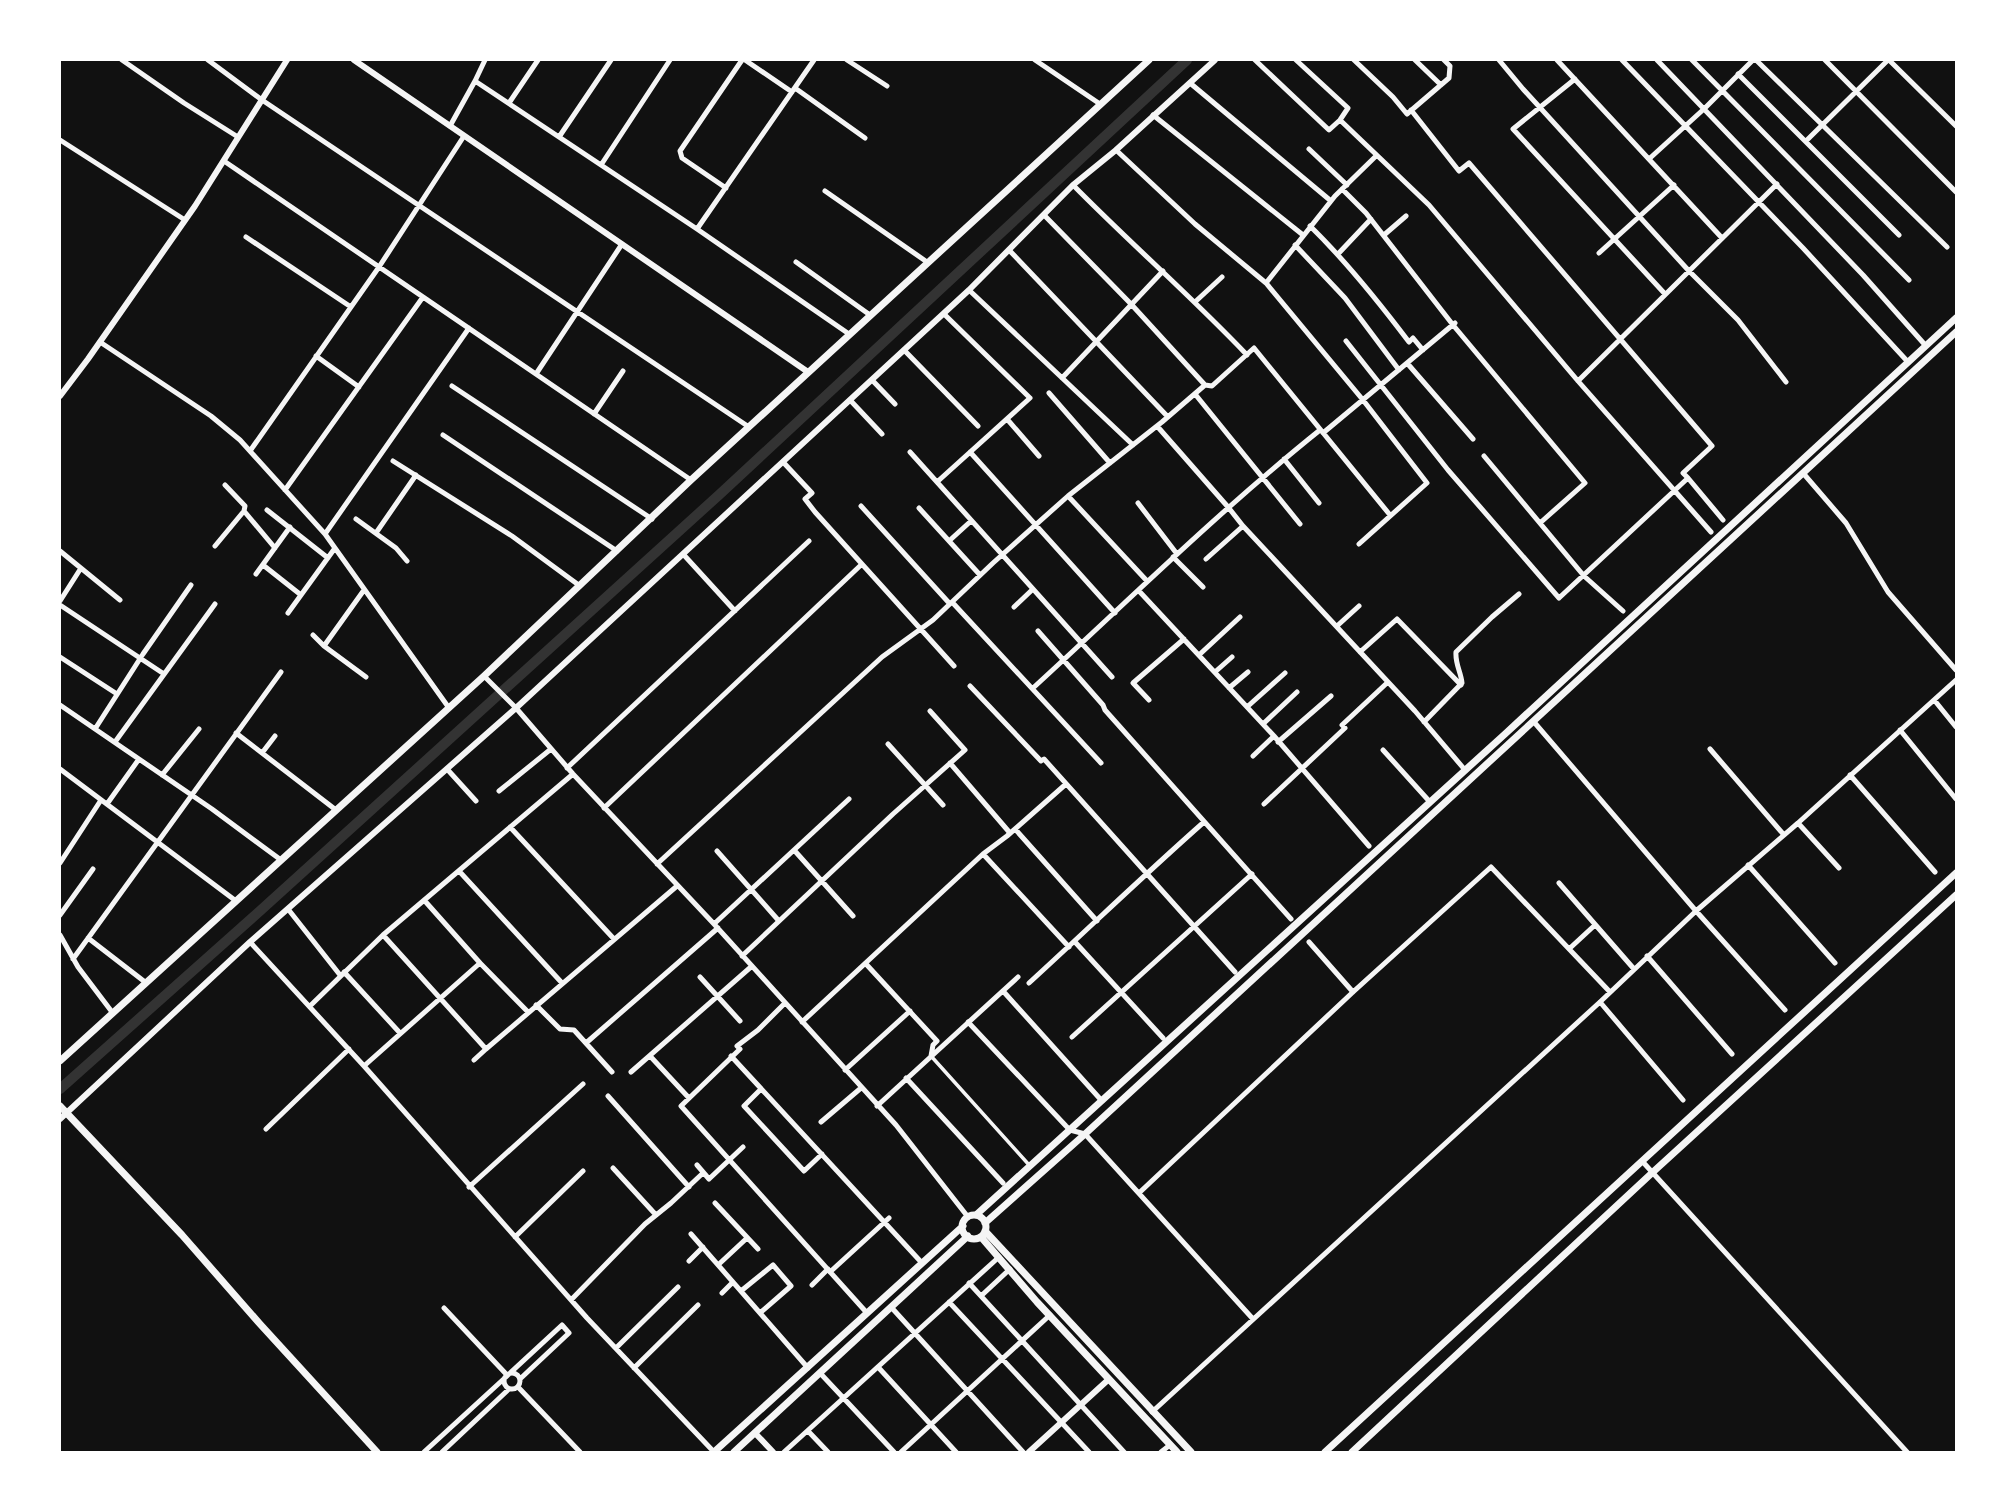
<svg xmlns="http://www.w3.org/2000/svg" width="2016" height="1512" font-family="Barlow,sans-serif">
  <style>
    .lines { fill: none; stroke-linecap: round; stroke-linejoin: round }
    .canal { stroke: #333; stroke-width: 10 }
    .pedestrian { stroke: #f5f5f5; stroke-width: 3.5 }
    .minor { stroke: #f5f5f5; stroke-width: 5 }
    .tertiary { stroke: #f5f5f5; stroke-width: 6 }
    .secondary { stroke: #f5f5f5; stroke-width: 7 }
  </style>
  <rect width="100%" height="100%" fill="#111"/>
  <g class="lines">
    <path class="canal" d="M60,1089L261,910L720,494L1187,60"/>
    <path class="pedestrian" d="M931,1056L1030,1166"/>
    <path class="minor" d="M122,60L184,103L238,137
      M208,60L262,100L749,427
      M745,60L792,92
      M847,60L887,86
      M1035,60L1100,104
      M1255,60L1329,130L1340,120L1348,108L1296,60
      M1354,60L1393,97L1407,114L1449,78L1450,66L1444,60
      M1415,60L1441,85
      M1499,60L1523,89L1689,271L1738,320L1786,382
      M1557,60L1722,238
      M1622,60L1803,248L1908,362
      M1657,60L1863,275L1926,346
      M1692,60L1909,280
      M1756,60L1947,247
      M1825,60L1956,192
      M1889,60L1956,126
      M1738,74L1899,235
      M1575,79L1513,129L1665,294
      M475,81L697,229L849,334
      M1190,83L1331,201
      M795,88L865,138
      M509,103L538,60
      M1411,110L1459,171L1469,163L1712,446L1683,473L1688,478
      M1153,115L1303,235
      M1340,120L1429,205L1578,381L1711,532
      M450,126L475,81L485,60
      M559,137L611,60
      M60,140L185,220
      M1806,141L1888,60
      M1309,149L1347,185
      M1116,150L1195,224L1266,283L1363,400L1427,483L1359,544
      M1649,159L1705,108L1753,60
      M224,161L691,480
      M601,165L670,60
      M1073,185C1130,243 1191,296 1247,355
      M726,188L682,158L680,151L742,60
      M1342,189L1366,213L1453,325L1585,483L1540,523
      M825,191L927,262
      M1044,215L1131,304L1205,385
      M1310,226C1347,262 1378,301 1409,342L1413,338L1423,350
      M697,229L814,60
      M1384,235L1406,216
      M246,237L351,307
      M1295,245L1345,298L1399,370
      M1009,250L1168,417
      M1599,253L1674,185
      M1338,254L1371,219
      M796,262L870,315
      M1266,283L1335,196L1376,156
      M969,290L1133,445
      M1195,302L1222,277
      M1346,341L1448,470L1559,598L1688,478L1723,520
      M100,342L211,416L240,440L325,534L449,708
      M904,350L978,426
      M316,356L359,387
      M1407,363L1473,439
      M536,374L622,244
      M1062,378L1163,271
      M872,380L895,404
      M1578,381L1777,184
      M452,386L652,519
      M1049,393L1110,463
      M1195,394L1300,524
      M850,400L882,434
      M594,414L623,371
      M1007,419L1039,456
      M1157,426L1228,507L1243,526L1415,711L1465,770
      M1323,433L1455,323
      M443,435L617,551
      M250,451L379,267L464,136
      M910,452L1112,677
      M970,452L1115,613
      M1484,456L1584,576L1623,611
      M1284,459L1319,503
      M393,461L512,536L580,586
      M783,462L812,493L805,499L815,512L954,666
      M1803,473L1846,523L1888,592L1956,670
      M937,482L1030,398L944,314
      M225,485L245,506L244,511L275,548
      M285,490L423,297
      M1068,496L1147,581
      M1138,503L1177,554
      M861,506L950,604
      M919,508L980,575
      M267,510L328,558
      M356,519L396,548L407,561
      M376,533L416,475
      M325,534L469,328
      M949,541L971,521
      M215,546L244,511
      M60,551L120,600
      M683,554L735,611
      M1173,557L1203,587
      M1206,559L1243,526
      M263,565L301,595
      M256,574L290,527
      M1139,591L1274,736L1369,846
      M60,601L81,568
      M952,602L1101,763
      M60,605L164,674
      M1014,607L1033,589
      M288,613L335,548
      M1337,626L1359,606
      M1038,631L1103,705L1105,710L1291,919
      M313,635L324,646L366,677
      M324,646L364,590
      M1360,652L1397,619L1461,685
      M1199,655L1240,617
      M60,657L117,694
      M1215,672L1232,657
      M484,676L516,708L573,774L714,924L896,1125L968,1217
      M970,686L1041,761L1044,759L1235,972
      M1033,688C1128,601 1219,511 1320,430
      M1229,688L1248,672
      M1149,700L1133,683L1184,639
      M1935,701L1956,727
      M60,705L212,809L281,860
      M1247,707L1285,673
      M1424,722L1462,683C1461,672 1455,664 1456,652L1492,617L1519,594
      M1534,722L1696,911L1785,1010
      M1263,724L1297,692
      M95,729L143,654L191,585
      M1900,730L1956,799
      M236,733L336,810
      M115,742L215,604
      M1278,742L1331,696
      M888,744L943,805
      M1710,749L1784,835
      M1383,750L1430,802
      M262,753L275,736
      M1253,756L1274,736
      M950,763L1010,833
      M567,768L809,541
      M60,769L236,901
      M447,769L476,801
      M162,775L199,729
      M1850,775L1935,872
      M499,791L551,749
      M107,804L139,759
      M1264,804L1345,728L1342,725L1388,682
      M604,808L862,564
      M1798,823L1839,868
      M510,827L614,939
      M1015,829L1097,921
      M794,850L853,916
      M717,851L779,921
      M983,854L1069,947
      M60,863L101,800
      M657,864L882,657L933,620L993,563L1068,496L1162,422L1205,385L1212,386L1254,348L1390,515
      M1748,865L1835,963
      M459,871L562,983
      M1559,883L1634,969
      M424,900L480,963L528,1012
      M288,909L340,975
      M60,915L93,869
      M714,924L849,799
      M60,935L78,967L112,1012
      M383,935L486,1049L677,886
      M88,938L145,982
      M250,942L364,1066L587,1318L714,1452
      M1075,942L1163,1038
      M1309,942L1353,992
      M1569,949L1595,925
      M742,956L893,814L965,750L930,711
      M1647,956L1732,1054
      M73,959L281,672
      M866,964L937,1041L933,1045L931,1056
      M344,972L400,1033
      M700,977L740,1021
      M1029,983C1088,929 1145,874 1204,822
      M1003,991L1102,1101
      M1600,1002L1683,1100
      M785,1003L758,1030L737,1046L740,1049L681,1106L867,1313
      M536,1005L560,1029L574,1030L612,1072
      M310,1006L383,935L573,774
      M802,1022L983,854L1007,836L1066,784
      M968,1022L1066,1126L1070,1130L1085,1134L1253,1319
      M1072,1037L1252,874
      M586,1043L718,928
      M650,1056L689,1098
      M731,1056L922,1263
      M474,1060L486,1049
      M364,1066L480,963
      M845,1070L910,1011
      M631,1072L752,966
      M906,1078L1003,1183
      M761,1089L744,1106L804,1171L822,1154
      M608,1096L689,1187
      M877,1106L1018,977
      M821,1122L861,1088
      M266,1129L349,1049
      M1642,1161L1907,1452
      M697,1165L709,1179L743,1147
      M613,1168L656,1215
      M469,1187L583,1084
      M1139,1193L1353,992L1491,867L1610,992
      M715,1203L758,1249
      M691,1234L808,1368
      M515,1237L583,1171
      M689,1261L703,1247
      M718,1265L747,1238
      M830,1272L889,1218
      M969,1283L1124,1452
      M812,1285L828,1269
      M741,1291L773,1265L791,1286L760,1313
      M722,1293L733,1282
      M981,1296L1010,1269
      M571,1300L645,1224L671,1203L703,1173
      M949,1302L1089,1452
      M891,1307L1023,1452
      M444,1308L507,1375
      M616,1348L678,1287
      M878,1367L956,1452
      M634,1368L698,1305
      M820,1373L894,1452
      M504 1381a8 8 0 1 1 16 0a8 8 0 1 1-16 0Z
      M508,1375L562,1325L569,1333L520,1379
      M518,1387L580,1452
      M1152,1412L1600,1002L1696,911L1798,823L1956,680
      M808,1431L828,1452
      M424,1452L507,1376
      M442,1452L509,1389
      M784,1452L999,1257
      M901,1452L1050,1315
      M1161,1452L1170,1445"/>
    <path class="tertiary" d="M354,60L808,372
      M60,396L88,359L195,206L287,60
      M60,1119L250,942L516,708L969,290L1073,185L1116,150L1215,60
      M755,1433L773,1452
      M1029,1452L1109,1379"/>
    <path class="secondary" d="M60,1061L484,676L691,480L1149,60
      M60,1106L182,1235L260,1324L377,1452
      M976,1215L1505,734L1956,318
      M962 1227a12 12 0 1 1 24 0a12 12 0 1 1-24 0Z
      M985,1223L1085,1134L1956,332
      M985,1231L1191,1452
      M981,1237L1037,1302L1177,1452
      M714,1452L963,1226
      M734,1452L968,1236
      M1325,1452L1956,873
      M1352,1452L1653,1172L1956,895"/>
  </g>
  <rect width="2016" height="1512" fill="none" stroke="#ffffff" stroke-width="122"/>
</svg>
